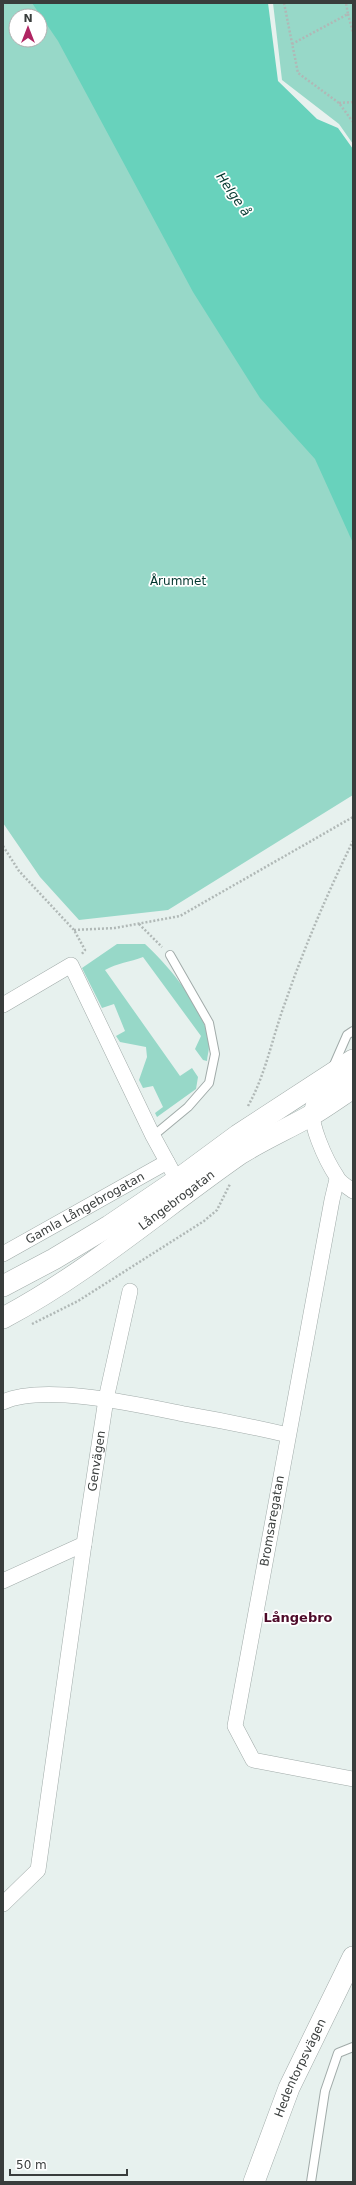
<svg xmlns="http://www.w3.org/2000/svg" width="356" height="2185" font-family="'DejaVu Sans',sans-serif">
  <style>
    .green { fill: #97d8c8; fill-rule: evenodd }
    .water { fill: #68d2bc }
    .lines { fill: none; stroke-linecap: round; stroke-linejoin: round }
    .lane-casing { stroke: #a1aba9; stroke-width: 10 }
    .street-casing { stroke: #a1aba9; stroke-width: 16 }
    .secondary-casing { stroke: #a1aba9; stroke-width: 22 }
    .path { stroke: #b0b8b6; stroke-width: 2.5; stroke-dasharray: 2 2; stroke-linecap: butt }
    .lane { stroke: #fff; stroke-width: 8 }
    .street { stroke: #fff; stroke-width: 15 }
    .secondary { stroke: #fff; stroke-width: 21 }
    .labels { text-anchor: middle; stroke-width: 3.5; stroke-linejoin: round; paint-order: stroke }
    .park-label { font-size: 12px; fill: #02362e; stroke: #fff }
    .street-label { font-size: 12px; fill: #393d3c; stroke: #fff }
    .water-label { font-size: 13px; font-style: italic; fill: #04382f; stroke: #fff }
    .neighbourhood-label { font-size: 13px; font-weight: bold; fill: #4d0a28; stroke: #fff }
  </style>
  <rect width="100%" height="100%" fill="#e7f1ee"/>
  <path class="green" d="M3,3H128L353,467V795L168,910L79,920L40,877L3,823ZM16,16H40V40H16Z
    M273,3H353V144L339,124L282,80Z
    M117,944H145C169,966 208,1012 209,1046C209,1051 207,1057 207,1061L203,1060L195,1049L201,1036L143,957C130,962 117,963 105,970L180,1076L192,1068L198,1077L196,1089L157,1117L155,1113L163,1107L153,1086L143,1088L139,1080L147,1057L146,1047L120,1042L116,1036L125,1031L114,1004L102,1008L82,968Z"/>
  <path class="water" d="M32,3H268L278,81L317,119L338,128L353,149V543L315,459L260,398L193,292L58,41Z"/>
  <g class="lines">
    <g class="lane-casing">
      <path id="lane" d="M333,1067L347,1035L353,1031
        M153,1136L188,1107L209,1083L215,1054L209,1023L170,955
        M311,2182L325,2091L338,2053L353,2047"/>
    </g>
    <g class="street-casing">
      <g id="street">
        <path d="M3,1005L71,965L153,1136L177,1180"/>
        <path d="M353,1073C342,1081 320,1090 314,1103C306,1120 327,1162 337,1177C340,1183 348,1187 353,1191"/>
        <path d="M337,1179L332,1200L235,1726L253,1760L353,1779"/>
        <path id="s1" d="M3,1254L167,1162"/>
        <path d="M3,1402C43,1383 140,1405 184,1414C219,1420 254,1427 288,1435"/>
        <path id="s2" d="M3,1581L84,1544L106,1399L130,1291"/>
        <path d="M3,1904L38,1870L84,1544"/>
      </g>
    </g>
    <g class="secondary-casing">
      <g id="secondary">
        <path d="M3,1286L54,1259L109,1226L177,1180L238,1135L353,1060"/>
        <path id="s3" d="M3,1318C88,1273 161,1209 240,1154C262,1140 287,1129 310,1116C324,1108 339,1097 353,1088"/>
        <path id="s4" d="M254,2182L289,2088L353,1957"/>
      </g>
    </g>
    <path class="path" d="M284,3L298,73L339,103L353,122
      M348,14L353,33
      M292,44L348,14L346,3
      M339,103L353,102
      M3,846L19,871L74,930L85,950L81,955
      M139,924L162,947
      M74,930L115,928L180,916L353,817
      M248,1106C266,1074 272,1038 285,1003C304,948 327,894 353,841
      M32,1324L78,1301L204,1221L217,1210L230,1184"/>
    <use href="#lane" class="lane"/>
    <use href="#street" class="street"/>
    <use href="#secondary" class="secondary"/>
  </g>
  <g class="labels">
    <g class="park-label">
      <text x="178" y="585">Årummet</text>
    </g>
    <g class="street-label">
      <text dy="4" stroke="none"><textPath href="#s3" startOffset="210">Långebrogatan</textPath></text>
      <text dy="4" stroke="none"><textPath href="#s1" startOffset="94">Gamla Långebrogatan</textPath></text>
      <text dy="4" stroke="none"><textPath href="#s2" startOffset="173">Genvägen</textPath></text>
      <text transform="translate(272 1521) rotate(-80)" y="4">Bromsaregatan</text>
      <text dy="4" stroke="none"><textPath href="#s4" startOffset="123">Hedentorpsvägen</textPath></text>
    </g>
    <g class="water-label">
      <text transform="translate(234 194) rotate(55)" y="5">Helge å</text>
    </g>
    <g class="neighbourhood-label">
      <text x="298" y="1622">Långebro</text>
    </g>
  </g>
  <rect width="356" height="2185" fill="none" stroke="#393d3c" stroke-width="8"/>
  <g transform="translate(28 28)"><circle r="19" fill="#ffffff" stroke="#b0b1b1"/>
  <path d="M0-3L7 15L0 10L-7 15Z" fill="#b02562"/>
  <text y="-6" font-size="11" font-weight="bold" text-anchor="middle" fill="#393d3c">N</text>
  </g>
  <path d="M10 2169v6h117v-6" fill="none" stroke="#393d3c" stroke-width="2"/>
  <text x="16" y="2169" font-size="12" fill="#393d3c" stroke="#ffffff" stroke-width="3" paint-order="stroke">50 m</text>
</svg>
